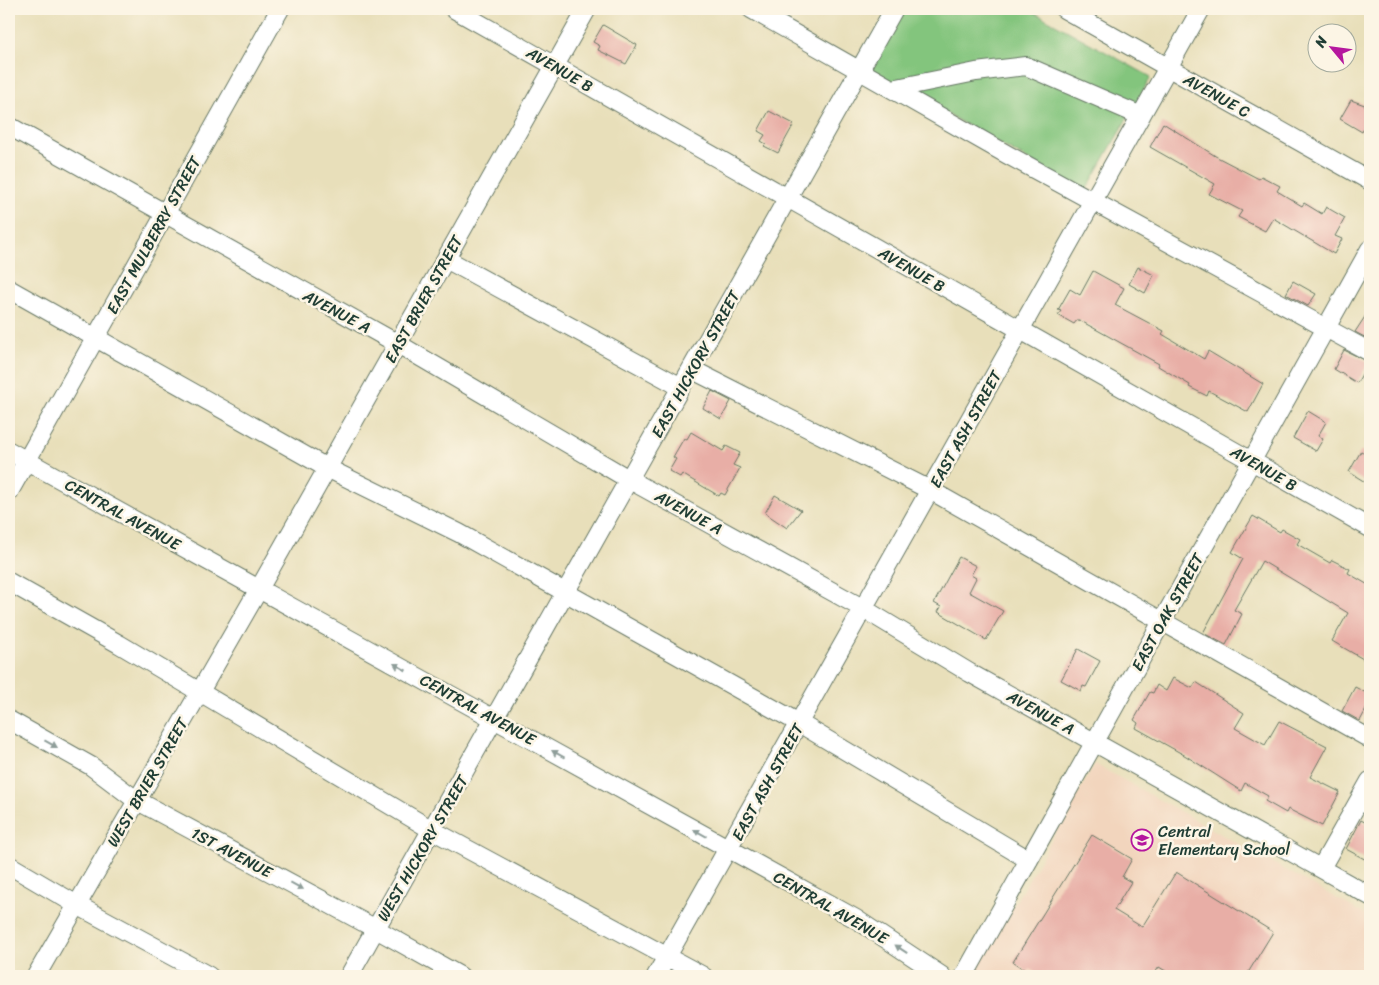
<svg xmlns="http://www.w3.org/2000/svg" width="1379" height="985" font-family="Sriracha,sans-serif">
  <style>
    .built { fill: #f2d5bd }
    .green { fill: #83c57d; stroke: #518158 }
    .building { fill: #e8aea6 }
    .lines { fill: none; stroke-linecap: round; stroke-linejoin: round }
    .minor-casing { stroke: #657663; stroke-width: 20 }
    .minor { stroke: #fff; stroke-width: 18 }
    .oneway { fill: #8f9e9a }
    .labels { text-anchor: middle; stroke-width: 5; stroke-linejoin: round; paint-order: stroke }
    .street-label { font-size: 16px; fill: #1f3d34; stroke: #fcf5e5 }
    .poi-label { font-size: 16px; fill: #1f3d34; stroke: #fcf5e5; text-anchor: start }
  </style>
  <rect width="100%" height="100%" fill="#fcf5e5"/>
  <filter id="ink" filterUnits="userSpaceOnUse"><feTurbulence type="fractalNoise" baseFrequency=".02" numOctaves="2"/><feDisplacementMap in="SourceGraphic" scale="10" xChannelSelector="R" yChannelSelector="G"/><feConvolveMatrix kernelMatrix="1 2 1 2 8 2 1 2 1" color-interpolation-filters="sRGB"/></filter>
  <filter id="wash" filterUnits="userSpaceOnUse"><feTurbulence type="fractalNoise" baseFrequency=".0096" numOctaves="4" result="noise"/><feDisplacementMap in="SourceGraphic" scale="20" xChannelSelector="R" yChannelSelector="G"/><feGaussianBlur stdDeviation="1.12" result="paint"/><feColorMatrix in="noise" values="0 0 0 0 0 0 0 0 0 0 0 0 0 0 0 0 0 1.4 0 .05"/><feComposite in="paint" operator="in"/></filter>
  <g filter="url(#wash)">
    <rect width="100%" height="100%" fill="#e8dfba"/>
    <path class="built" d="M1095,764L1370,917V976H973Z"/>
    <path class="green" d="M904,9H1028L1151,77L1085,192L869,70Z"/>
    <g id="blocks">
      <path class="building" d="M603,25L637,45L626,64L598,50L600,46L593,42Z
        M1351,100L1370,107V116L1362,132L1340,119Z
        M769,111L794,124L778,153L764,146L766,144L761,141L765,135L758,131Z
        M1163,123L1217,157L1259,179L1261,176L1280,186L1277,191L1302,206L1304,203L1322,214L1326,207L1345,218L1335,236L1342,239L1334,254L1273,218L1265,231L1238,217L1242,211L1209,194L1215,184L1150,147Z
        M1138,267L1154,275L1145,293L1129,284Z
        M1093,271L1124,288L1115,305L1164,331L1162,334L1204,359L1208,351L1263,384L1248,412L1209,391L1207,396L1189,387L1190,385L1158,366L1159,364L1079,320H1077L1074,324L1058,315L1061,311L1058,310L1070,289L1080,295Z
        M1293,281L1316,294L1308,306L1286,294Z
        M1370,309V340L1355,332Z
        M1344,350L1369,362L1357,383L1334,369Z
        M712,391L731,401L721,419L703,408Z
        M1308,411L1326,422L1318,436L1323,439L1316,451L1293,438Z
        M691,432L723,451L726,446L740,453L733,465L740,468L725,495L721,493L719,496L682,474L680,477L669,471L676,459L673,457L684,438L687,439Z
        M1361,451L1370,456V485L1349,472Z
        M775,495L801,510L787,528L765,513Z
        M1253,516L1280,532L1282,529L1300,539L1297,544L1330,563L1332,560L1350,569L1348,573L1370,586V646L1363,659L1332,641L1348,613L1262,561L1234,610L1242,614L1226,645L1203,633L1243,559L1232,552Z
        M959,557L976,566L971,575L976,578L969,592L1003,611L986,640L938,612L941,607L934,603Z
        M1078,649L1100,661L1086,687L1083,686L1081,691L1061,680Z
        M1173,678L1192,688L1196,682L1244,713L1235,728L1265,745L1279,721L1327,746L1310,777L1340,792L1322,826L1288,809L1286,813L1265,801L1268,796L1245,783L1241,791L1186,756L1136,728L1138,723L1134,720L1150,692L1153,693L1157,685L1166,691Z
        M1355,687L1370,695V702L1360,721L1342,711Z
        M1361,820L1370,825V862L1346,849Z
        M1092,835L1132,859L1122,877L1131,882L1114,910L1142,927L1176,872L1273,932L1246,976H1174L1159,967L1153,976H1042L1030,969L1028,972L1013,962Z"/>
    </g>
  </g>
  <g filter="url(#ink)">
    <use href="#blocks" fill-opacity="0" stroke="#657663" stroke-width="1"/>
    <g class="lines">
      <g class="minor-casing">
        <path id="minor" d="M454,9L1370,528
          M751,9L1008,155L1370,352
          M1064,9L1370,181
          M892,89L976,72L1026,66L1141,116
          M9,126L398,344L630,480L864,609L970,673L1370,896
          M446,259L681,387
          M9,289L327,468L459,533L799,723L1029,860
          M691,369L930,490L1370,739
          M9,451L856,919L942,976
          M9,492L280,9
          M9,582L119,644L432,830L703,976
          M9,720L91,766L136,800L376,929L460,976
          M9,865L77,905L209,976
          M1321,868L1370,781
          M36,976L259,589L587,9
          M349,976L894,9
          M656,976L1201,9
          M964,976L1370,249"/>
      </g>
      <use href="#minor" class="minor"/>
    </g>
    <defs><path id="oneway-solid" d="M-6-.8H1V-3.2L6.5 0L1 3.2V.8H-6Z" transform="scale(1.25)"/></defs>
    <g class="oneway">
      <use href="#oneway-solid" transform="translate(400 667) rotate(-151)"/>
      <use href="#oneway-solid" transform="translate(51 744) rotate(29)"/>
      <use href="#oneway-solid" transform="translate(558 754) rotate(-151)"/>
      <use href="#oneway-solid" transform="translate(700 833) rotate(-151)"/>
      <use href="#oneway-solid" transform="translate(297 886) rotate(28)"/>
      <use href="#oneway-solid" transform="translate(901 949) rotate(-146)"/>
    </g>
  </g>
  <defs>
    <g id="school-ring" transform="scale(1.125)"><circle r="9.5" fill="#fcf5e5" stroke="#b5179e" stroke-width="1.5"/><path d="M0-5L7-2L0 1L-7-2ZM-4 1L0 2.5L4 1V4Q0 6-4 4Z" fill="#b5179e"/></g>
  </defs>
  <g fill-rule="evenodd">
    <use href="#school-ring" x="1142" y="840"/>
  </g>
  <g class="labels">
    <g class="street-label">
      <text transform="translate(560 69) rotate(30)" y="6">AVENUE B</text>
      <text transform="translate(1217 95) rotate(29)" y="6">AVENUE C</text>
      <text transform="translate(153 235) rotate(-61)" y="6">EAST MULBERRY STREET</text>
      <text transform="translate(912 269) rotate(30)" y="6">AVENUE B</text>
      <text transform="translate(423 299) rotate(-61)" y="6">EAST BRIER STREET</text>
      <text transform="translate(337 311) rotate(28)" y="6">AVENUE A</text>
      <text transform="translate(695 364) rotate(-61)" y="6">EAST HICKORY STREET</text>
      <text transform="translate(965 429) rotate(-61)" y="6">EAST ASH STREET</text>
      <text transform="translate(1264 468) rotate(30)" y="6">AVENUE B</text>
      <text transform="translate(689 512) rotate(29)" y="6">AVENUE A</text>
      <text transform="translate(123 514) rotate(29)" y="6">CENTRAL AVENUE</text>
      <text transform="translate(1167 612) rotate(-61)" y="6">EAST OAK STREET</text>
      <text transform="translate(478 709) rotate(29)" y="6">CENTRAL AVENUE</text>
      <text transform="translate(1041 712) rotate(29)" y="6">AVENUE A</text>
      <text transform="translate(147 782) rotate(-60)" y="6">WEST BRIER STREET</text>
      <text transform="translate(767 782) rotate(-61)" y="6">EAST ASH STREET</text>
      <text transform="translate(422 848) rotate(-60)" y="6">WEST HICKORY STREET</text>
      <text transform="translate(232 852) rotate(28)" y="6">1ST AVENUE</text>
      <text transform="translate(831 907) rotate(30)" y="6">CENTRAL AVENUE</text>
    </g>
    <g class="poi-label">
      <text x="1158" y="837">Central<tspan x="1158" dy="18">Elementary School</tspan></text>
    </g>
  </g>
  <rect width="1379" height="985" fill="none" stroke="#fcf5e5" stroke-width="30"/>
  <g transform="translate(1332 48) rotate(299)"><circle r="24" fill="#fcf5e5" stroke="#a4ab9e"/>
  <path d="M0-4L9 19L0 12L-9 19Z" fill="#b5179e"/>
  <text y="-8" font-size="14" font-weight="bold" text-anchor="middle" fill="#1f3d34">N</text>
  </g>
</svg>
